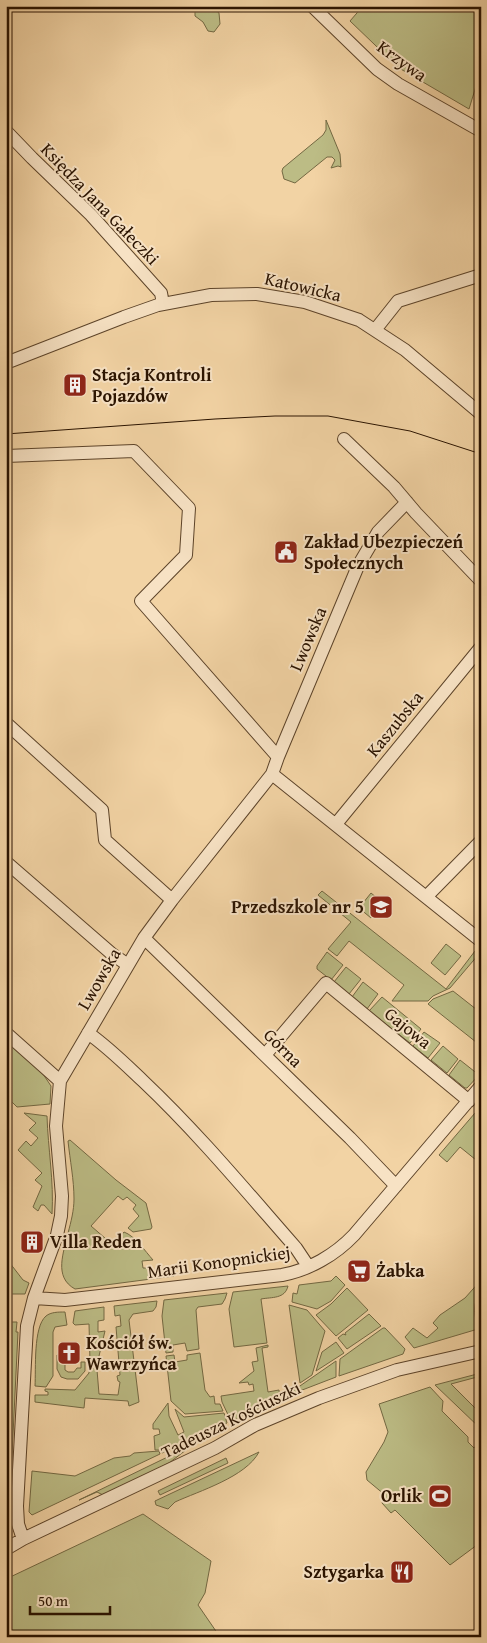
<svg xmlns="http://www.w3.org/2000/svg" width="487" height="1643" font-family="'Gentium Book Plus',serif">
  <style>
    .green { fill: #bcbc85; stroke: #736842 }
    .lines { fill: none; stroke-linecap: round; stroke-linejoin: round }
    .minor-casing { stroke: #5c4329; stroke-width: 14 }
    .minor { stroke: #f7e2c4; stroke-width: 12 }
    .tram { stroke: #2a1300; stroke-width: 1 }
    .labels { text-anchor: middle; stroke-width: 4; stroke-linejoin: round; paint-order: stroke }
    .street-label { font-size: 18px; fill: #2a1300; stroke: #f7e2c4 }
    .poi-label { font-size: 18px; font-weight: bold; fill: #2a1300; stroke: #f7e2c4; text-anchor: start }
  </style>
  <rect width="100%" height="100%" fill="#f2d3a4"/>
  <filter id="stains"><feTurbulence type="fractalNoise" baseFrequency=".004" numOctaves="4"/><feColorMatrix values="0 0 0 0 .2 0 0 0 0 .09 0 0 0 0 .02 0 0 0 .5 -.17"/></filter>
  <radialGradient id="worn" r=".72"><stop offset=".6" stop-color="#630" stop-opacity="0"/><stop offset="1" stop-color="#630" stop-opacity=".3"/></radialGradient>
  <path class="green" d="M201,6L212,7L219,13L220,24L214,32L208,31L203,22L195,16V11Z
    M363,6H481V70L469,109L399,68L350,21Z
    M326,120L340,154L341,167L338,166L331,168L335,160L332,157H327L295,183L284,179L282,171L283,168L323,135L326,130Z
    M322,891L446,989L475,951L479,954L450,988L433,996L428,1001H392L404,985L349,941L337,956L328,949L351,922L318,895Z
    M371,893L383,903L371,918L359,908Z
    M446,944L461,956L445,975L431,963Z
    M327,952L343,965L331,980L317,969V966Z
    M346,967L361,979L349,994L334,982Z
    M363,982L378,994L367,1009L352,997Z
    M453,991L481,1013V1046L428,1004L433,999Z
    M382,997L421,1029L410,1043L369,1011Z
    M424,1032L440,1043L428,1058L413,1046Z
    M6,1040L43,1074L51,1086L50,1104L17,1107L6,1096Z
    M443,1046L458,1059L447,1073L431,1060Z
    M460,1060L479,1075L467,1088H465L449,1075Z
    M481,1106V1164L460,1147L447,1162L439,1155Z
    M24,1113L47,1116C48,1149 54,1181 52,1214L44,1205H41L38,1211L33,1207L42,1186L35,1180L42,1173L18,1150L26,1141L31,1146L38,1138L29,1130L36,1123Z
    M70,1140L116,1180L146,1203L152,1227L151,1229L133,1232L128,1228L139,1216L133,1209L136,1205L127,1197L123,1200L118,1196L91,1226L113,1245L124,1232C135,1236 145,1251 153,1260L142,1261L143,1268H150L151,1274L162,1273L161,1268L174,1276L75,1289C53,1277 64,1252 68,1233C71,1222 74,1210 74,1199C74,1180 70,1160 68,1141Z
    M6,1258L23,1280L29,1283L25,1294H6Z
    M336,1276L345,1285L331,1301L317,1309L292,1302L293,1293L297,1294L299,1285L331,1281Z
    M481,1280V1293C471,1304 475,1316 478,1329L414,1348L405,1337L413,1328L427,1338L438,1328L433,1323L440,1315L465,1298Z
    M288,1286C285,1299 272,1297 261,1299L267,1343L234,1347L229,1309L233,1292Z
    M347,1288L368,1310L336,1336L316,1315L331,1304Z
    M227,1293L225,1299L222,1304L198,1307L196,1310L199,1349L187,1351L185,1343L173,1345V1352L166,1353L162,1316L164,1300Z
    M157,1301L156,1307L153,1311L133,1314L129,1320L139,1402L129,1406L128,1401L85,1398L84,1408L35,1402V1395H48V1392L45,1391V1389L75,1390L89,1373V1366L97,1370L99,1394L118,1395L120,1382L118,1381L117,1376L120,1375L116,1327L121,1326L120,1315L115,1316L114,1306Z
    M289,1305L307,1310L325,1331L312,1375L300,1383Z
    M104,1307V1320L98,1321V1332L105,1331L99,1356V1367L90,1362L89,1324L75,1325L73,1323L75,1311Z
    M65,1312L67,1325L55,1327L53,1332V1376L46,1387L35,1386C36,1369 33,1327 46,1316C51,1312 58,1312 65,1312Z
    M369,1314L381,1326L347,1349L338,1338L343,1334L346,1335L345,1333Z
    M6,1322H17L16,1332H18L11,1476L7,1479Z
    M383,1328H385L405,1349L403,1354L339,1376L340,1359Z
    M336,1342L344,1353L316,1371L322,1352Z
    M268,1345V1347L262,1348L268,1392L279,1390L280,1399L231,1421L222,1402L221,1396L254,1391L253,1384L249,1385L248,1382L239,1383L254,1371L252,1362L258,1361L256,1348Z
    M200,1353L205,1390L210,1397L214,1396L215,1404H220L223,1411L185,1414L171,1401L166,1356L174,1355L175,1362L187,1360V1355Z
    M57,1355H62V1359L65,1360V1370L68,1372H74L77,1368H81V1362H85V1371L78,1379H67L61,1377L57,1369Z
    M336,1361V1377L284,1397Z
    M481,1373V1376L451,1384L481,1414V1429L435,1385Z
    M430,1387L443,1401L442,1411L468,1437V1442L474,1448L481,1440V1542L450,1565L395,1510L391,1513L382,1503L385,1495L367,1480L366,1472L384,1442L388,1432L379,1404Z
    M168,1403L169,1416L178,1435L184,1432L175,1409L184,1417L224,1413L227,1423L162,1453L161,1450H155L154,1436L160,1434L159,1429H153V1424Z
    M184,1449L186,1450L169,1463L103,1495L97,1492L79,1500Z
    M159,1451L160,1454L32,1515L29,1512L32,1471L75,1476L114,1458L130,1456L134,1453Z
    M259,1452C246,1477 199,1491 175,1502L168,1509L156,1505L155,1501Z
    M226,1458L228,1463L160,1495L158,1491Z
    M143,1514L211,1561L205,1593L198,1605L220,1637H6V1579Z"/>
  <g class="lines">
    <g class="minor-casing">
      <path id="minor" d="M312,6L377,69L398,84L481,131
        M6,131L32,158L91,215L161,293L163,304
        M375,330L398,301L481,275
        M6,363L124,317L158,305L211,295L257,294L305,302L359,320L405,350L481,414
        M344,439L394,487L416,513L481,581
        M6,456L134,451L189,508L186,555L141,601L278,757
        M6,723L102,810L105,840L172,900
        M272,774L481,941
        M336,824L481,647
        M6,862L112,954L128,965
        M426,897L481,841
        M144,938L350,1138L396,1186
        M6,1033L60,1081
        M88,1033C108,1047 125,1064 143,1081C198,1133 246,1191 296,1248L308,1266
        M265,1055L326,983L469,1101
        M34,1298L65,1300L282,1275C309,1270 335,1255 354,1235L481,1086
        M23,1539L18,1524L17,1506L27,1326L34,1298L57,1235L61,1216L62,1196L56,1126L60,1081L144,938L172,900L272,774L278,757L358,566L378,532L407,502
        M6,1549L23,1539L215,1448L255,1425L319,1398L397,1370L481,1351"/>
    </g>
    <use href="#minor" class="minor"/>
    <path class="tram" d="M6,434L215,419L275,416H328L410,431L481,454"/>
  </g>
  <defs>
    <g id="building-square" transform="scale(1.25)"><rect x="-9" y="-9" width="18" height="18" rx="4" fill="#8f2418" stroke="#f7e2c4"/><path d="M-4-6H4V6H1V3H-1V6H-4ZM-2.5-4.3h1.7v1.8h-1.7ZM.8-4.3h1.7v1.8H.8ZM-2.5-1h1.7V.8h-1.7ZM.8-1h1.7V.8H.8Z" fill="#fff"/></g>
    <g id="civic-square" transform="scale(1.25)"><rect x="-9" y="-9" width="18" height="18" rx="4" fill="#8f2418" stroke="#f7e2c4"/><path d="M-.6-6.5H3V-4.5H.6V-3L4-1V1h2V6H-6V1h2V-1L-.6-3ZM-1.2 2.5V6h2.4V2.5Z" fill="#fff"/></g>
    <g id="school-square" transform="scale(1.25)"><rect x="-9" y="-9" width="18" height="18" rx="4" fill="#8f2418" stroke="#f7e2c4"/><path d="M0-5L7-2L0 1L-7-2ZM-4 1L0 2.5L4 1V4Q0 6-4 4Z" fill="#fff"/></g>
    <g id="supermarket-square" transform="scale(1.25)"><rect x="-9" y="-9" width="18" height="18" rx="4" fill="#8f2418" stroke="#f7e2c4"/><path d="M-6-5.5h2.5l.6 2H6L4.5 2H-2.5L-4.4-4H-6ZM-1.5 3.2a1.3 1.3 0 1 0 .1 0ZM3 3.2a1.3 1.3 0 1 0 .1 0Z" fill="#fff"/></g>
    <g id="church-square" transform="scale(1.25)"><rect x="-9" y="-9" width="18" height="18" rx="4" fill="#8f2418" stroke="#f7e2c4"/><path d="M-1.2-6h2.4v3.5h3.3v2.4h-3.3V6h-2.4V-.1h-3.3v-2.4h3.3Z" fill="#fff"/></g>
    <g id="stadium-square" transform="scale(1.25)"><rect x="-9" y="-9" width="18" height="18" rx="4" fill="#8f2418" stroke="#f7e2c4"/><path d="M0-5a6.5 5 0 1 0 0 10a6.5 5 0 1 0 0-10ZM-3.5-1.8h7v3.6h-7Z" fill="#fff"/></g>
    <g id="restaurant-square" transform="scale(1.25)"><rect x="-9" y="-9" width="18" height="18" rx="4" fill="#8f2418" stroke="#f7e2c4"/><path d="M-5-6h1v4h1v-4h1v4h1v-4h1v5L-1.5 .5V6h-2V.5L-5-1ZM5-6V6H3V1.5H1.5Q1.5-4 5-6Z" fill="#fff"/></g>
  </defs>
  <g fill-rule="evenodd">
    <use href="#building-square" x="75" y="385"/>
    <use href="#civic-square" x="286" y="552"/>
    <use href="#school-square" x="381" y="907"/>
    <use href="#building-square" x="32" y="1242"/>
    <use href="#supermarket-square" x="359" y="1271"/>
    <use href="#church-square" x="69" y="1353"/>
    <use href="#stadium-square" x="440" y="1496"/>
    <use href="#restaurant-square" x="402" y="1572"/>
  </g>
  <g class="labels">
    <g class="street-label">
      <text transform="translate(402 61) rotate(36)" y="6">Krzywa</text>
      <text transform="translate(100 204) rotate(46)" y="6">Księdza Jana Gałeczki</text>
      <text transform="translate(303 287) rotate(13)" y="6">Katowicka</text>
      <text transform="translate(308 639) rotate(-67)" y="6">Lwowska</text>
      <text transform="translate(395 724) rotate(-51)" y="6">Kaszubska</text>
      <text transform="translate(99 979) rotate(-60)" y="6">Lwowska</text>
      <text transform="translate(408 1028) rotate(39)" y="6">Gajowa</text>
      <text transform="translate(283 1048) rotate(45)" y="6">Górna</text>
      <text transform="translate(219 1262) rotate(-8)" y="6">Marii Konopnickiej</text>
      <text transform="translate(231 1420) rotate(-26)" y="6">Tadeusza Kościuszki</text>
    </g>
    <g class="poi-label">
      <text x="92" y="381">Stacja Kontroli<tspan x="92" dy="21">Pojazdów</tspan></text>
      <text x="304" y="548">Zakład Ubezpieczeń<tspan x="304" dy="21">Społecznych</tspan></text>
      <text x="364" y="913" text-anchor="end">Przedszkole nr 5</text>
      <text x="50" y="1248">Villa Reden</text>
      <text x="376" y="1277">Żabka</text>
      <text x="86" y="1349">Kościół św.<tspan x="86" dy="21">Wawrzyńca</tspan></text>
      <text x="422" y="1502" text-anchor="end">Orlik</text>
      <text x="384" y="1578" text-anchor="end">Sztygarka</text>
    </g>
  </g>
  <rect width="487" height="1643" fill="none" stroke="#f2d3a4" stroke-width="25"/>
  <rect x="8" y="8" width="472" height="1628" fill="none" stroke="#2a1300" stroke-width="2.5"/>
  <rect x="12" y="12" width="462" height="1618" fill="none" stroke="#2a1300"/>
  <path d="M30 1606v8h80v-8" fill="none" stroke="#2a1300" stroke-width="2.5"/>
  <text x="38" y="1606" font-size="15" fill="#2a1300" stroke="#f7e2c4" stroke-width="4" paint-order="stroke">50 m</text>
  <rect width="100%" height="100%" filter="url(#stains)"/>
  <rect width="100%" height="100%" fill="url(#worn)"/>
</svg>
